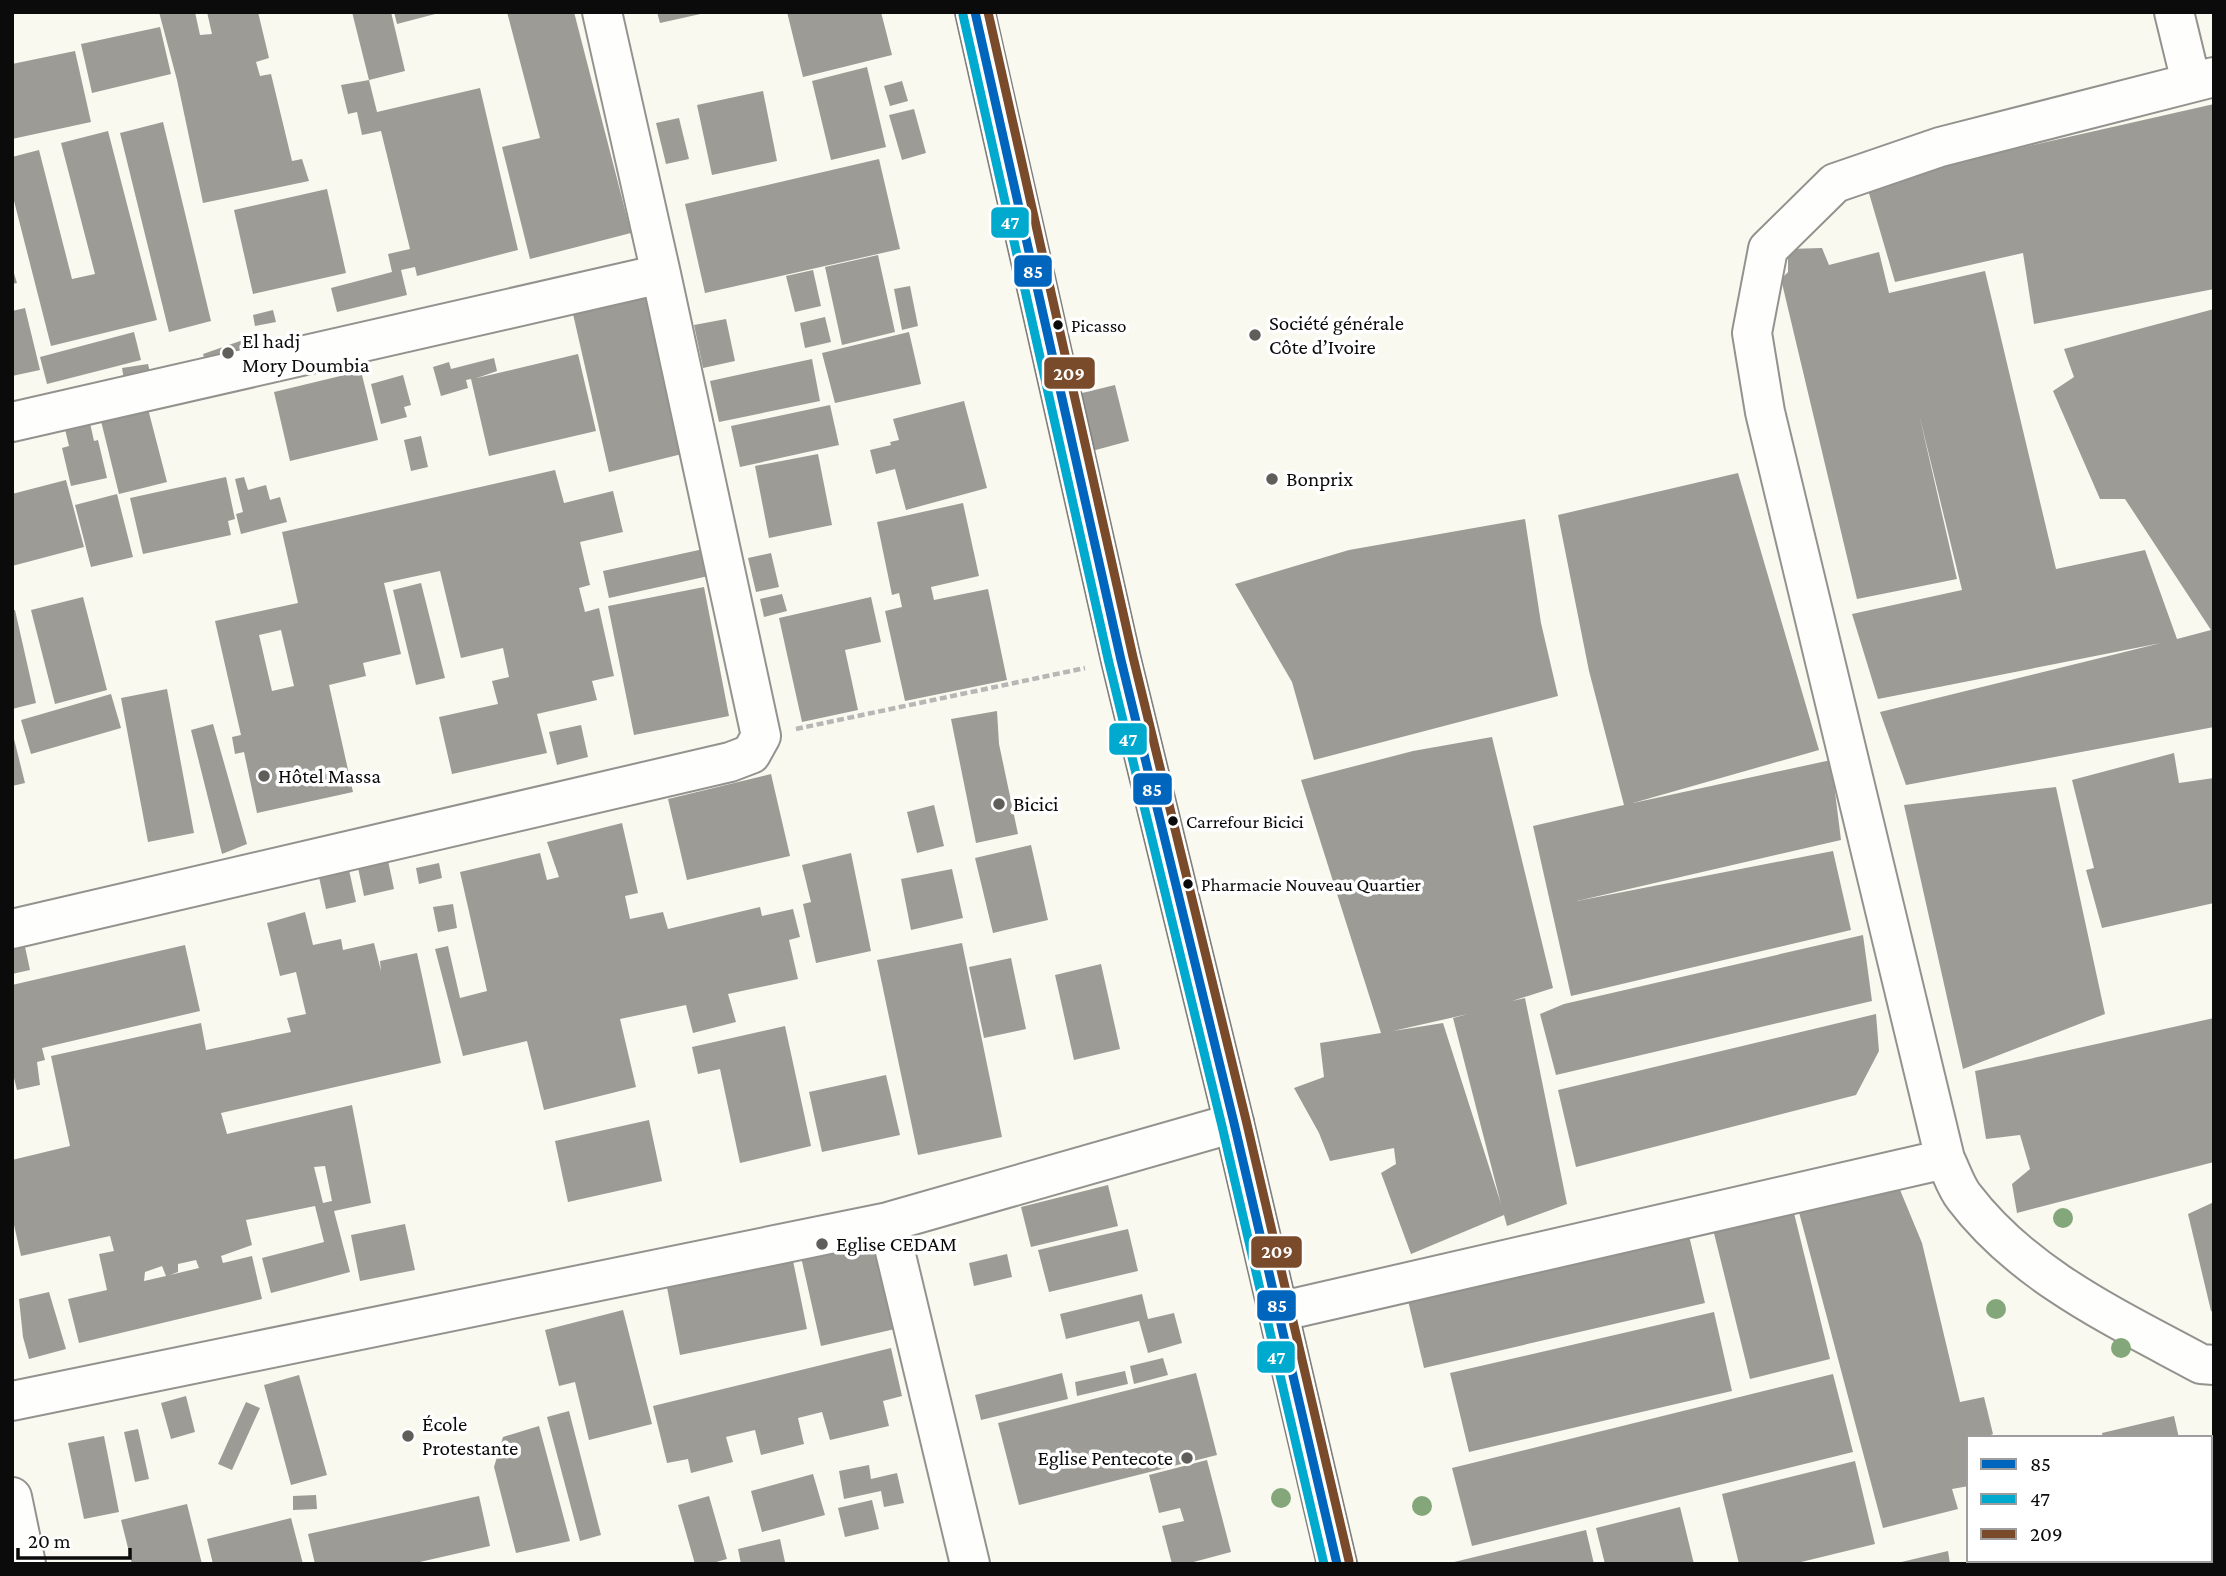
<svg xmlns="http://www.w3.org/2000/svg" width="2226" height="1576" font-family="'Crimson Pro',serif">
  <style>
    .building { fill: #9c9b95; fill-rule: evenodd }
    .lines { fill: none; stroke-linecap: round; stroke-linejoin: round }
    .minor-casing { stroke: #93928e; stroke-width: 42 }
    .major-casing { stroke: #807f7b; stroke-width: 42 }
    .path { stroke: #b7b7b5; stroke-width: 4.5; stroke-dasharray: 7 3.5; stroke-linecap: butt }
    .minor { stroke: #fefefd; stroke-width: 38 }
    .major { stroke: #ece9d7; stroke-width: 38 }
    .bus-1-casing { stroke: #fff; stroke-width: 14 }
    .bus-2-casing { stroke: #fff; stroke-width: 14 }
    .bus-3-casing { stroke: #fff; stroke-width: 14 }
    .bus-1 { stroke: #0065bd; stroke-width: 9 }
    .bus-2 { stroke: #00a9ce; stroke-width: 9 }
    .bus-3 { stroke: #7a4b2a; stroke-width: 9 }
    .tree { fill: #83a77a }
    .bus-dot { fill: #0b0b0b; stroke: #fff; stroke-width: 2.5 }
    .poi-dot { fill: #5f5e5b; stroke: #fff; stroke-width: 2.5 }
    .labels { text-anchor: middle; stroke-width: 7; stroke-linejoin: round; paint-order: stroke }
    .bus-label { font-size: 19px; fill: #0b0b0b; stroke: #fff; text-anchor: start }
    .poi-label { font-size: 21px; fill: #0b0b0b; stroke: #fff; text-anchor: start }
    .line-badge { stroke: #fff; stroke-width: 2.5 }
    .badge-label { font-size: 19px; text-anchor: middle; font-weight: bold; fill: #fff }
  </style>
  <rect width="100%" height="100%" fill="#faf9ef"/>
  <path class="building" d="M159,12H195L200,35L212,34L207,12H258L269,58L256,62L260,76L271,74L292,161L302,159L309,181L203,203L177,80Z
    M352,12H391L405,71L369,80Z
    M394,12H439V13L397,24Z
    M507,12H574L631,233L530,259L502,147L540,138Z
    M657,12H705V13L660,23Z
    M787,12H881L892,55L803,77Z
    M160,27L171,74L92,93L81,44Z
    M75,51L91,122L12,139V64Z
    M867,67L886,147L831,160L812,81Z
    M369,80L377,112L480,88L518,250L417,276L415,267L401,270L407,295L337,312L331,288L392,272L388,254L410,249L381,131L362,135L357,112L348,114L341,85Z
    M902,81L908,101L890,106L884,86Z
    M763,91L777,161L712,175L697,105Z
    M2214,104V289L2034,324L2023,253L1895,282L1866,183Z
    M914,109L926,153L902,160L889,115Z
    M679,118L689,159L666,164L656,123Z
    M163,122L211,321L169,332L120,133Z
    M108,131L157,320L51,346L12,193V157L39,150L72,279L95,274L61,143Z
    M879,159L900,249L705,293L685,204Z
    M327,189L346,273L253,294L234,210Z
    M1822,248L1829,265L1879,252L1889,293L1985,271L2056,569L2145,550L2177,639L2211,630L2125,499H2100L2053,391L2074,377L2064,349L2214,309V727L1906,785L1880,712L2161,643L1878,699L1852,614L1962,590L1919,414L1957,579L1857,599L1781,279L1788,272V249Z
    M878,255L895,332L842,345L825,267Z
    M12,267L17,283L12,284Z
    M813,270L821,306L795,312L786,276Z
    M910,286L918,326L902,330L894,289Z
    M646,298L682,454L609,472L573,314Z
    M25,308L40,370L12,376V311Z
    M273,310L276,322L255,326L253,315Z
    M825,317L831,342L805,348L800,323Z
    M726,319L735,361L703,368L694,325Z
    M134,332L141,360L47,384L40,357Z
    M909,332L921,384L835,403L822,353Z
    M243,340L248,354L207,367L203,354Z
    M578,354L596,431L489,456L471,379L466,380L468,388L441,396L433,367L449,362L451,369L494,358L497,371L477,378Z
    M812,359L820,401L719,422L710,381Z
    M148,364L151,376L124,380L122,368Z
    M361,371L378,440L290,461L274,392Z
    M403,375L411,405L404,407L407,417L381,424L371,384Z
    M1115,385L1129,441L1092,451L1078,394Z
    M964,401L987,488L906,510L895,469L876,474L870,450L891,445L890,442L899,440L893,419Z
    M147,405L167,482L119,494L100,417Z
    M830,405L839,445L740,467L731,426Z
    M90,423L94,441L98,440L107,478L71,486L62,448L69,446L65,429Z
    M421,436L428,467L411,471L404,440Z
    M818,454L832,525L769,538L755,466Z
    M555,470L564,503L613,491L623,532L580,542L590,585L579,588L585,612L599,608L614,676L592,681L597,700L537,714L547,753L452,774L439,717L498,704L492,681L509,677L503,648L461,658L440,571L384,583L401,654L363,663L366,676L329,685L353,792L257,813L244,752L235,754L232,737L241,735L215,621L298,603L282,532ZM281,630L294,686L272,691L259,635Z
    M1738,473L1819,750L1633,803L1831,760L1841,840L1577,901L1833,851L1851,930L1571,996L1533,826L1624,805L1589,671L1558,515Z
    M226,477L235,519L228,521L231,535L143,554L130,498Z
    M244,477L248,490L266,485L270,500L280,497L287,522L241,534L236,514L243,512L235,479Z
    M66,480L84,547L12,566V494Z
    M117,494L133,557L91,567L75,505Z
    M963,503L979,576L931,587L934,600L988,589L1007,680L905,701L885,611L902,607L899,593L892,595L877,522Z
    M1525,519L1541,623L1558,696L1314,760L1292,682L1235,584L1349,550Z
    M708,548L713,575L609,598L603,571Z
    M771,553L779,587L756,592L748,558Z
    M421,583L445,678L416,685L393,590Z
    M704,587L729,716L634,735L608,606Z
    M782,594L787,611L764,617L760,599Z
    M83,597L107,690L55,704L31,610Z
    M871,597L881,642L845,650L858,710L802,722L779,618Z
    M12,610H15L36,703L12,709Z
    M167,689L194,833L148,842L121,698Z
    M111,694L121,728L31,754L21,720Z
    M997,711L999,744L1018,834L976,843L951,719Z
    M213,724L247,844L222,854L191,730Z
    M581,725L588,757L557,765L549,732Z
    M13,735L25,783L12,786V736Z
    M1492,737L1553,988L1512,1001L1525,998L1567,1204L1507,1226L1504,1215L1411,1254L1381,1173L1396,1164L1394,1148L1330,1161L1319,1133L1294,1088L1324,1077L1320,1043L1381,1033L1301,780L1413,751ZM1468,1014L1453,1018L1501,1204L1443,1023L1393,1031Z
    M2174,753L2179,783L2214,778V903L2102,928L2086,870L2094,868L2072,780Z
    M771,774L790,856L687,880L668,799Z
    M2056,787L2105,1014L1963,1069L1904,805Z
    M934,805L944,846L917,853L907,812Z
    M622,823L638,893L625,896L630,919L663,912L668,929L760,907L762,916L793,909L800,937L789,940L798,979L728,994L736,1022L693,1033L686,1005L620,1019L636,1087L544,1110L527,1041L463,1056L435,949L448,946L460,998L487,991L460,872L540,853L547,880L559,877L547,842Z
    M1031,845L1048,920L993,933L975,858Z
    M851,853L871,951L816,963L803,904L811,902L802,865Z
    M387,856L394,889L364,896L357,863Z
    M439,863L442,878L419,884L416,868Z
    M952,869L963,918L911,930L901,879Z
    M349,870L356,902L326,909L319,877Z
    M453,904L457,928L438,932L433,907Z
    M305,912L313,945L341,939L343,950L374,943L381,971L380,961L417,953L441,1063L221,1113L227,1134L352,1105L371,1203L334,1211L350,1272L271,1293L262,1258L324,1242L315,1206L246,1220L252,1245L221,1256L223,1263L252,1256L262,1299L79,1343L68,1299L107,1290L99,1254L114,1251L110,1236L21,1256L12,1216V1160L70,1146L51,1056L201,1023L206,1050L291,1032L287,1018L306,1014L296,972L280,976L267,923ZM325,1166L332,1201L323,1203L314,1167ZM196,1260L199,1268L170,1275L178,1272V1264ZM162,1266L166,1276L144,1281L145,1272Z
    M1863,935L1872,1001L1556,1075L1540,1014L1564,1004Z
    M24,942L30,970L12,974V945Z
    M962,943L1002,1137L918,1155L877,960Z
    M185,945L200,1011L42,1048L45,1060L37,1062L40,1085L17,1090L12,1070V985Z
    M1011,958L1026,1029L984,1038L969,967Z
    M1101,964L1120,1049L1074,1060L1055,975Z
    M1876,1014L1879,1051L1856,1095L1576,1167L1558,1090Z
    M2214,1018V1162L2017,1213L2012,1184L2030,1169L2020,1135L1986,1139L1975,1071Z
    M785,1026L811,1146L740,1163L720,1069L698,1074L692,1047Z
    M886,1075L900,1135L822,1152L809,1092Z
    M649,1120L662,1181L568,1202L555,1141Z
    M1108,1185L1118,1226L1031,1247L1021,1207Z
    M1898,1185L1922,1243L1960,1402L1984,1397L1993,1434L1984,1438H1969V1486L1952,1489L1958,1509L1883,1528L1796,1201Z
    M1791,1201L1830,1359L1750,1379L1711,1221Z
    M2214,1202V1312L2211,1311L2188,1214Z
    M405,1224L415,1270L360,1281L351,1235Z
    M1687,1227L1705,1303L1424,1368L1406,1292Z
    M1128,1229L1138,1271L1049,1292L1038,1250Z
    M875,1240L895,1329L821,1346L801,1257Z
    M791,1251L807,1329L680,1355L665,1277Z
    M1007,1254L1012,1277L974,1286L969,1263Z
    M49,1292L66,1349L29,1359L23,1337L19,1299Z
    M1142,1294L1148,1319L1174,1313L1182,1343L1148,1353L1139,1321L1066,1339L1060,1314Z
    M623,1310L652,1424L589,1440L575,1382L559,1386L545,1330Z
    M1714,1312L1732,1391L1469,1452L1450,1373Z
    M891,1348L902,1396L883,1401L889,1426L830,1440L822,1412L798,1418L804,1444L761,1455L755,1430L726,1437L733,1462L691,1473L688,1459L667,1463L653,1406Z
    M1163,1358L1168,1375L1134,1384L1130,1366Z
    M1125,1371L1128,1384L1077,1396L1075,1382Z
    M1062,1373L1068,1399L981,1420L975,1395Z
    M1196,1373L1217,1455L1019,1505L998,1423Z
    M1833,1374L1853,1452L1472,1546L1452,1468Z
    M299,1375L327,1475L291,1485L264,1385Z
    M186,1396L195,1432L171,1439L161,1403Z
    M246,1402L260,1408L232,1470L218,1464Z
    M569,1411L601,1535L580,1541L547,1417Z
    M2174,1416L2179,1438H2103L2102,1433Z
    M539,1426L570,1541L516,1553L494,1467L503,1437Z
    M138,1429L149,1479L135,1482L124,1432Z
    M104,1436L119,1512L84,1519L68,1443Z
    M1207,1460L1231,1552L1186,1564H1172L1162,1526L1184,1521L1180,1508L1159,1513L1149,1475Z
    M1855,1461L1875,1544L1793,1564H1739L1722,1494Z
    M869,1465L871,1479L897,1473L904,1503L884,1507L881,1491L844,1499L839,1471Z
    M813,1474L825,1515L762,1532L751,1491Z
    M316,1495L317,1509L293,1510V1496Z
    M479,1496L490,1546L411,1564H315L308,1534Z
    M709,1496L727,1559L709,1564H695L678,1505Z
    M872,1500L879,1529L845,1537L838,1508Z
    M187,1504L202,1564H132L121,1520Z
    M1680,1507L1694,1564H1605L1596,1528Z
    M291,1518L303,1564H213L207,1539Z
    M1586,1530L1594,1564H1450V1563Z
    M780,1539L785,1562L741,1564L738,1549Z
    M1948,1551L1950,1564H1897V1563Z
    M2008,1560H2038L2039,1564H1998Z
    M2051,1560H2123L2124,1564H2052Z
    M2132,1560H2208V1564H2133Z"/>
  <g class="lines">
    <g class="minor-casing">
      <path id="minor" d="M2174,12L2191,82
        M2214,77L1940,147L1835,183L1768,249L1752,333L1765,412L1945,1159C1951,1171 1956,1187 1964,1197C2024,1276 2116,1318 2201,1364L2214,1365
        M12,422L661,274
        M12,929L730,762L751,754L761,736L661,274L602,12
        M888,1222L970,1564
        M1278,1312L1945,1159
        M12,1401L888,1222L1234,1123
        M12,1497L26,1564"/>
    </g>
    <g class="major-casing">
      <path id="major" d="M975,12L1121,660L1234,1123L1337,1564"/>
    </g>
    <path class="path" d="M796,729L1085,668"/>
    <use href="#minor" class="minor"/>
    <use href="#major" class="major"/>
    <g class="bus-1-casing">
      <path id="bus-1" d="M975,12L1121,660L1234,1123L1337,1564"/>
    </g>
    <g class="bus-2-casing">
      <path id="bus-2" d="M963,15L1109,663L1222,1126L1324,1564"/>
    </g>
    <g class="bus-3-casing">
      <path id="bus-3" d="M988,12L1133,657L1246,1120L1349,1561"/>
    </g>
    <use href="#bus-1" class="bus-1"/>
    <use href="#bus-2" class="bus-2"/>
    <use href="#bus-3" class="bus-3"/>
  </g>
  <g class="tree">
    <circle cx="2063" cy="1218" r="10"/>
    <circle cx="1996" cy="1309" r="10"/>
    <circle cx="2121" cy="1348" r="10"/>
    <circle cx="1281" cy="1498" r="10"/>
    <circle cx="1422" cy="1506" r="10"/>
  </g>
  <g class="bus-dot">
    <circle cx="1058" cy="325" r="6"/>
    <circle cx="1173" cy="821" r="6"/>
    <circle cx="1188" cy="884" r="6"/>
  </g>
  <g class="poi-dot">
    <circle cx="1255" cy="335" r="7"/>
    <circle cx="228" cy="353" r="7"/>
    <circle cx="1272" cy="479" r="7"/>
    <circle cx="264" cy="776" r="7"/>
    <circle cx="999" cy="804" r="7"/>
    <circle cx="822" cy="1244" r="7"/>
    <circle cx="408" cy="1436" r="7"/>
    <circle cx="1187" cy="1458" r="7"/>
  </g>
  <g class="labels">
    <g class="bus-label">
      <text x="1071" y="332">Picasso</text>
      <text x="1186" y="828">Carrefour Bicici</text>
      <text x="1201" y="891">Pharmacie Nouveau Quartier</text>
    </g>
    <g class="poi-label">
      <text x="1269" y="330">Société générale<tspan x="1269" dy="24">Côte d’Ivoire</tspan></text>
      <text x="242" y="348">El hadj<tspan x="242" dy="24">Mory Doumbia</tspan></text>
      <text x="1286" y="486">Bonprix</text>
      <text x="278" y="783">Hôtel Massa</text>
      <text x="1013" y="811">Bicici</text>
      <text x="836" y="1251">Eglise CEDAM</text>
      <text x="422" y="1431">École<tspan x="422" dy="24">Protestante</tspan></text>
      <text x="1173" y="1465" text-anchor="end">Eglise Pentecote</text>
    </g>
  </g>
  <g class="line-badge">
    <rect x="990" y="206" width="40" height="33" rx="7" fill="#00a9ce"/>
    <rect x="1013" y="254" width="40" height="34" rx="7" fill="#0065bd"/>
    <rect x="1043" y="356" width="53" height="34" rx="7" fill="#7a4b2a"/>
    <rect x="1108" y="722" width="40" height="34" rx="7" fill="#00a9ce"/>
    <rect x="1132" y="772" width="41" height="34" rx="7" fill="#0065bd"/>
    <rect x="1250" y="1235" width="53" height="34" rx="7" fill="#7a4b2a"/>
    <rect x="1256" y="1289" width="41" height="33" rx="7" fill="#0065bd"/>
    <rect x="1256" y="1340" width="40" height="34" rx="7" fill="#00a9ce"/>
  </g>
  <g class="badge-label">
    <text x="1010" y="229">47</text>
    <text x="1033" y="278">85</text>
    <text x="1069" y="380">209</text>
    <text x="1128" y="746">47</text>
    <text x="1152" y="796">85</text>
    <text x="1277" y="1258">209</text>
    <text x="1277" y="1312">85</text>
    <text x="1276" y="1364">47</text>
  </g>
  <rect width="2226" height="1576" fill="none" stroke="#0b0b0b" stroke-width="28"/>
  <rect x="1967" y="1436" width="245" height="126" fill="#ffffff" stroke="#9d9d9d" stroke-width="2"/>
  <rect x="1981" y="1459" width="35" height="10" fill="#0065bd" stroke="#9d9d9d" stroke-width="2"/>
  <text x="2030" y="1471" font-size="21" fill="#0b0b0b">85</text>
  <rect x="1981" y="1494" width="35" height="10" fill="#00a9ce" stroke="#9d9d9d" stroke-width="2"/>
  <text x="2030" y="1506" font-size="21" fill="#0b0b0b">47</text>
  <rect x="1981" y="1529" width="35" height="10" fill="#7a4b2a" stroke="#9d9d9d" stroke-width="2"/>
  <text x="2030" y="1541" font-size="21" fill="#0b0b0b">209</text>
  <path d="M18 1548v10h112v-10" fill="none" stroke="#0b0b0b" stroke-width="3.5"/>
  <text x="28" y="1548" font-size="21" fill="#0b0b0b" stroke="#ffffff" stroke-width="5" paint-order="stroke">20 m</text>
</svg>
